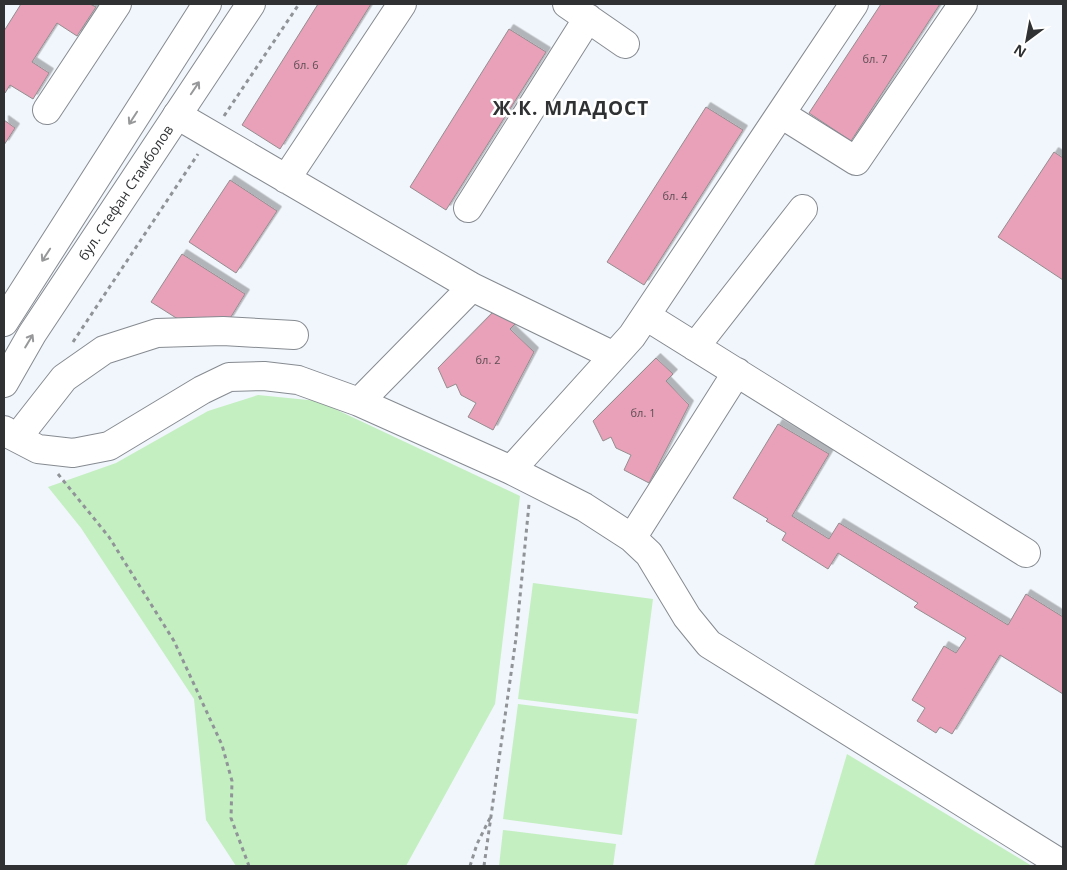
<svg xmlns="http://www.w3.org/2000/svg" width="1067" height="870" font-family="'Open Sans',sans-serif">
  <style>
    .green { fill: #c4efc1 }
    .building { fill: #e8a1b8; stroke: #948d8f; filter: url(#shadow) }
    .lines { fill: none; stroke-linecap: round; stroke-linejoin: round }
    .minor-casing { stroke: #868b91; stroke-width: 30 }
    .major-casing { stroke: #868b91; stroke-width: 30 }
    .path { stroke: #909498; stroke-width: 3; stroke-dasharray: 4 4; stroke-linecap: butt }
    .minor { stroke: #fff; stroke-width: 28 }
    .major { stroke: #fff; stroke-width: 28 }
    .oneway { stroke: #979899 }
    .labels { text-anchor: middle; stroke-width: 5; stroke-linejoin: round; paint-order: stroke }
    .number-label { font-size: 11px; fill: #5d4d54 }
    .street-label { font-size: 14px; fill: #2f3133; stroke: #fff }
    .district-label { font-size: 19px; font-weight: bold; letter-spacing: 1px; fill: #2f3133; stroke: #fff }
  </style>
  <defs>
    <filter id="shadow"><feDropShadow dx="4.5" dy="-4.5" stdDeviation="0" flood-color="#0004"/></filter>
  </defs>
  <rect width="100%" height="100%" fill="#f1f6fc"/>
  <path class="green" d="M258,395L318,401L520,496L495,704L406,866H236L206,820L194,699L81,528L48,487L116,463L208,411Z
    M533,583L653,599L638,714L518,699Z
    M518,704L637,719L622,835L503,819Z
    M847,754L1032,866H814Z
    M503,830L616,844L613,866H499Z"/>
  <path class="building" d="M21,4H90L96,7L77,36L57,23L32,62L49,73L33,99L10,85L5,93L4,92V31Z
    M318,4H371L280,149L242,125Z
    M881,4H940L851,141L809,113Z
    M509,29L546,52L446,210L410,187Z
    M706,107L743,130L644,285L607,262Z
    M4,120L15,128L4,145Z
    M1054,152L1063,158V280L998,237Z
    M230,180L277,211L236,273L189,242Z
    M182,254L245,294L229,320L192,328L151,302Z
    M500,305L517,322L510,329L534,352L493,430L468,417L476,403L461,395L456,384L447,388L438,368Z
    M656,358L673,374L666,381L689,405L649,483L624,470L631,455L616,448L611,437L603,441L593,421Z
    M778,424L829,454L792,516L829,539L839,523L1008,625L1026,594L1063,617V694L1000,655L952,734L940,727L936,733L917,721L925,708L912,700L944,646L956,653L966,638L914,607L918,603L838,553L828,569L782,540L786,533L766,521L768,519L733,498Z"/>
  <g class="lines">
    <g class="minor-casing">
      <path id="minor" d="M567,4L625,44
        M47,110L117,4
        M781,114L856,161L963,4
        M177,115L472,287L614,356
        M286,179L402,4
        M468,208L588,18
        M646,316L1026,553
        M695,347L803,209
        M359,402L472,287
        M4,430L11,435L38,449L73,453L109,446L202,390L229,377L264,376L298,380L359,402L511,470L584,507L632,538L649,554L687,617L709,644L1063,865
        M17,438L64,378L104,350L157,333L223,331L294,335
        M511,470L632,336L854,4
        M632,538L737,372"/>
    </g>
    <g class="major-casing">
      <g id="major">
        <path d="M4,322L207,4"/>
        <path id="s1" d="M4,383L32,334L251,4"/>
      </g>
    </g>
    <path class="path" d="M224,116L299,4
      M73,342L198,154
      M58,474L109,537L174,641L222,745L232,781L231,818L249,866
      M470,866L477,844L490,818
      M484,866L516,638L529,504"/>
    <use href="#minor" class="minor"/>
    <use href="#major" class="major"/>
  </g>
  <defs><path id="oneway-shaft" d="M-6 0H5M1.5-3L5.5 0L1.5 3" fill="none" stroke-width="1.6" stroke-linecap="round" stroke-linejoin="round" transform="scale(1.25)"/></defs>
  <g class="oneway">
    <use href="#oneway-shaft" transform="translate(195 88) rotate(-56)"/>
    <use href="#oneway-shaft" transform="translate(133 118) rotate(123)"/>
    <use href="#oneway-shaft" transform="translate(46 255) rotate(123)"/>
    <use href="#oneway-shaft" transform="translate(29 341) rotate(-59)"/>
  </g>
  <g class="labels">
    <g class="number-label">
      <text x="875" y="63">бл. 7</text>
      <text x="306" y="69">бл. 6</text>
      <text x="675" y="200">бл. 4</text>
      <text x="488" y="364">бл. 2</text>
      <text x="643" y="417">бл. 1</text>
    </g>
    <g class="street-label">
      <text dy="5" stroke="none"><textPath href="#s1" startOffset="226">бул. Стефан Стамболов</textPath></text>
    </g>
    <g class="district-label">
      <text x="571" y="115">Ж.К. МЛАДОСТ</text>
    </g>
  </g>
  <rect width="1067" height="870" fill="none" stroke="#2f3133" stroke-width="10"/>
  <g transform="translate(1027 40) rotate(212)" stroke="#ffffff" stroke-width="4" paint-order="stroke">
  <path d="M0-4L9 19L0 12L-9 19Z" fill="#2f3133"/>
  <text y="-8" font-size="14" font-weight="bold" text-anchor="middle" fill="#2f3133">N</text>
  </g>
</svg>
